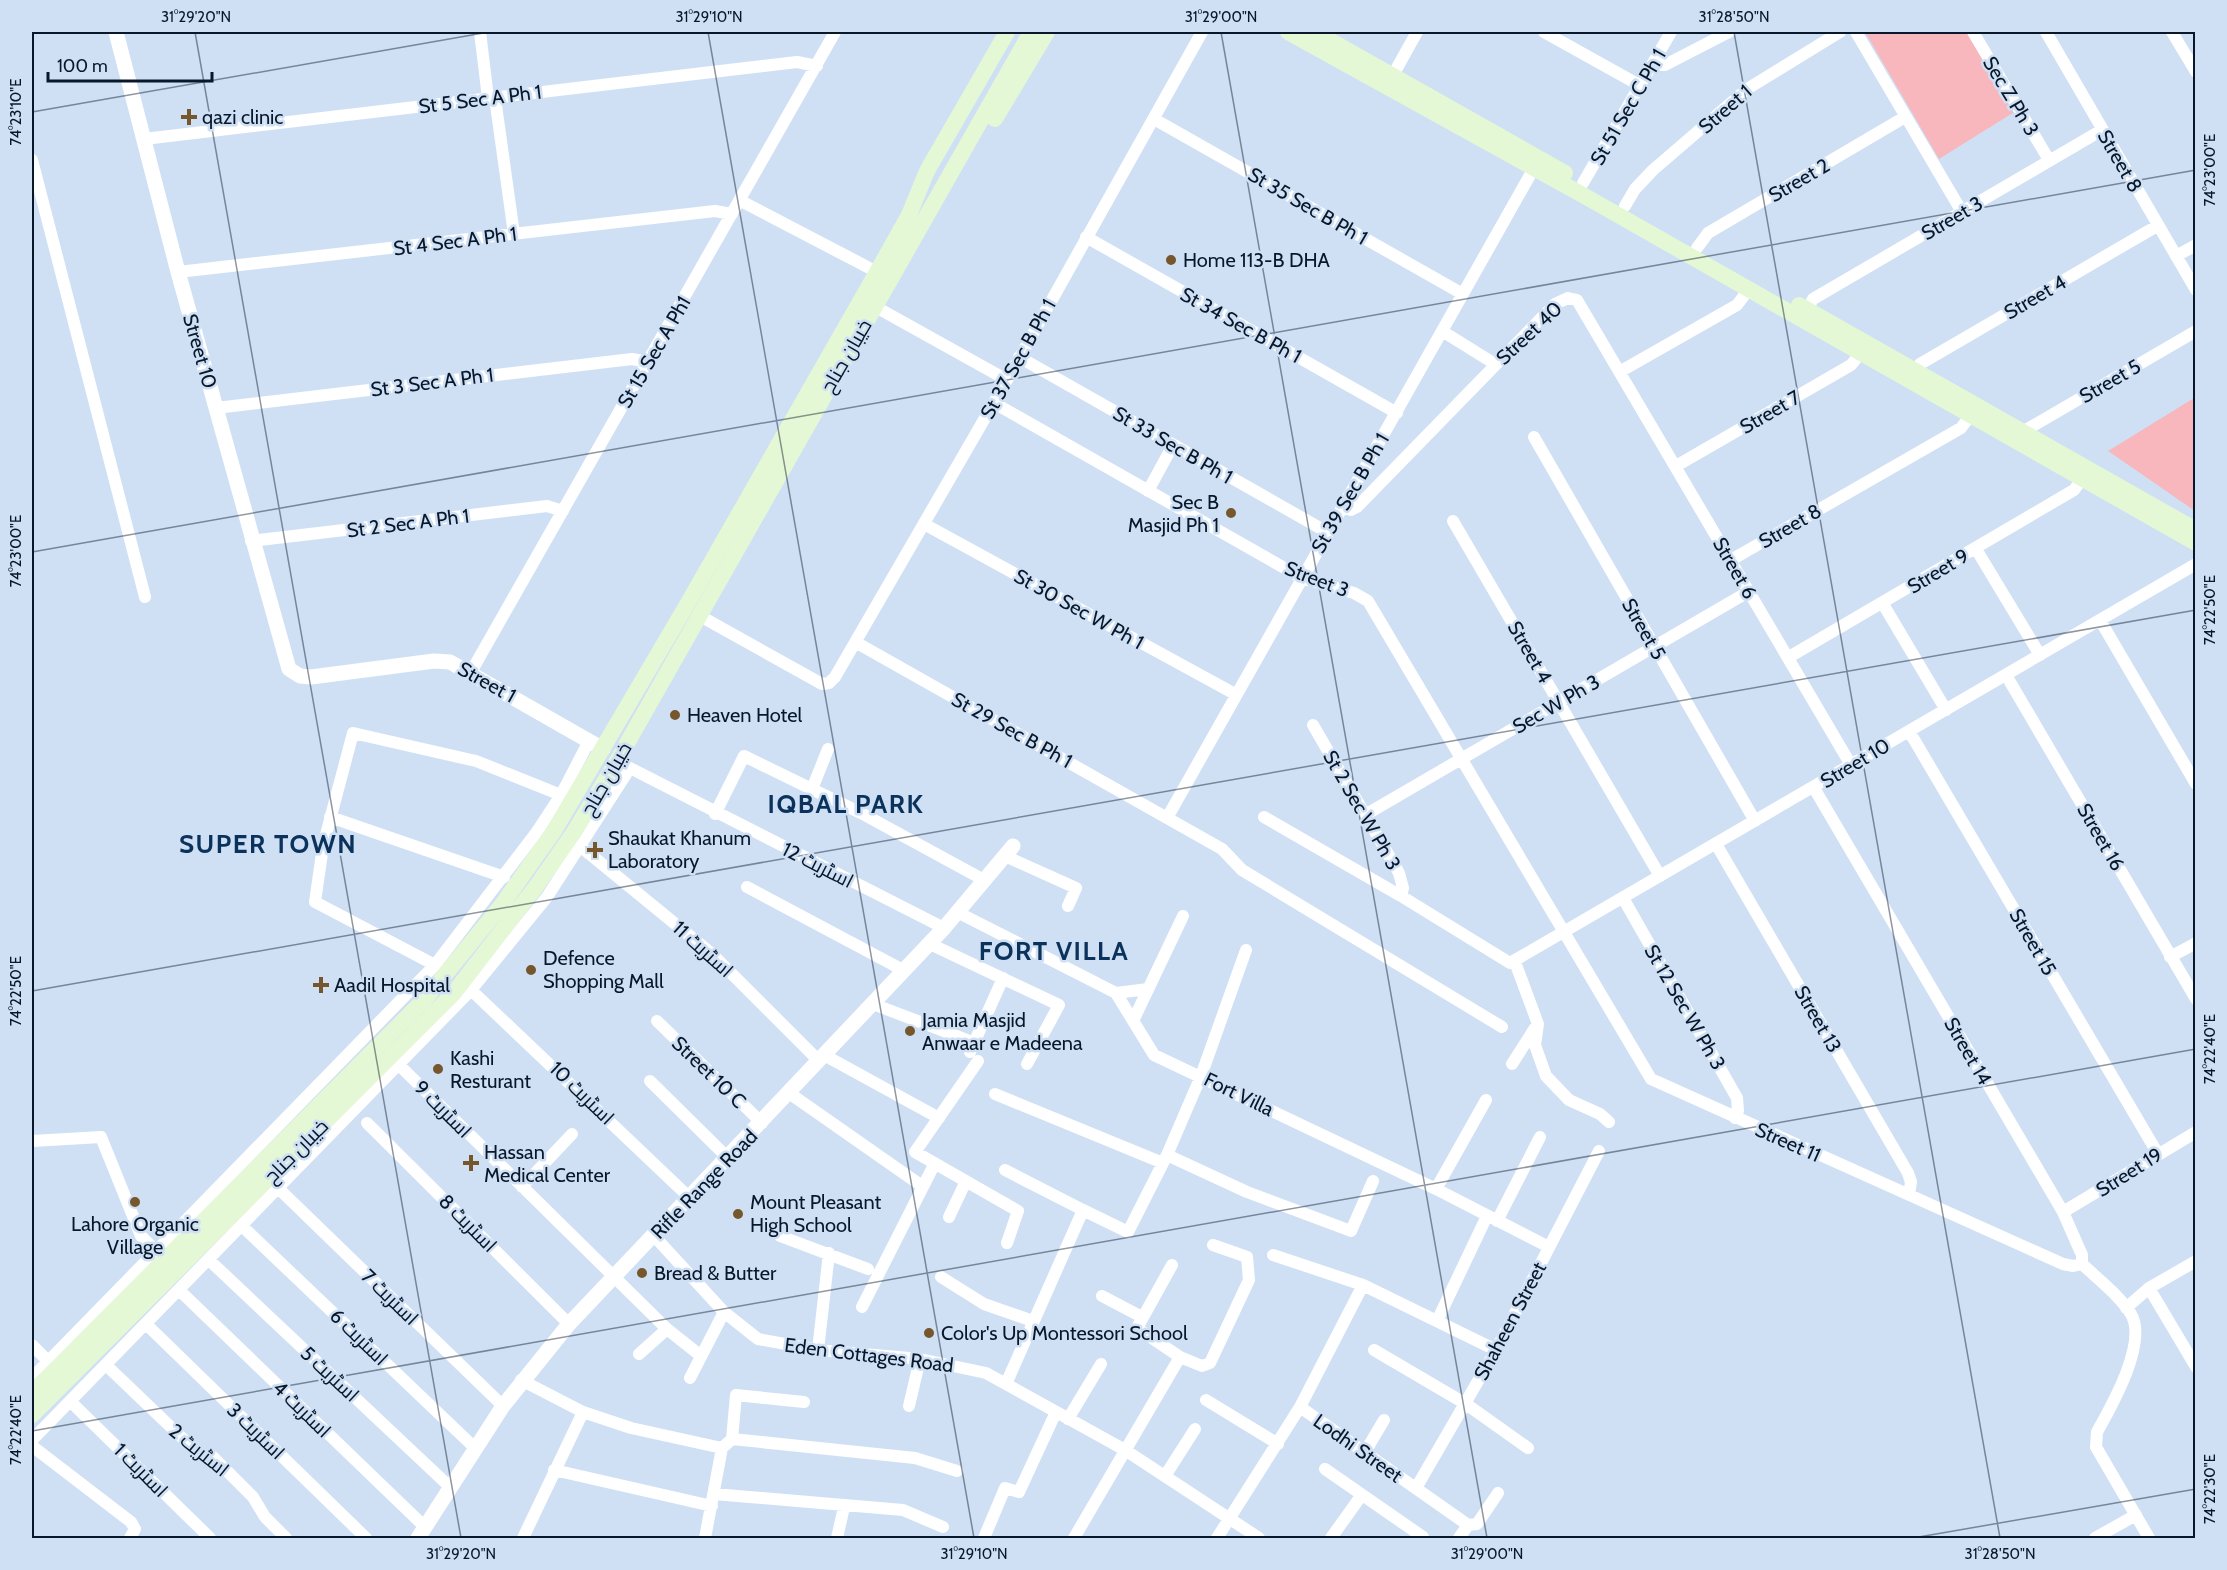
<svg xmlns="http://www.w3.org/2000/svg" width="2227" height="1570" font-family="Cabin,Cairo,sans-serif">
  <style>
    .green { fill: #f7b7bd }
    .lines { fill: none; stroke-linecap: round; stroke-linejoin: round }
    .minor { stroke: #fff; stroke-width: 12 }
    .tertiary { stroke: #fff; stroke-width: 15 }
    .secondary { stroke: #e5f8d5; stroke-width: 16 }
    .ticks { fill: none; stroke: #08182a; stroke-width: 1.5; stroke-opacity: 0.45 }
    .poi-dot { fill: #76562c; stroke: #cfe0f5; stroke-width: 2 }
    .labels { text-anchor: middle; stroke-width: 5; stroke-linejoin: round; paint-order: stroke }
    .street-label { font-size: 20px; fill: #08182a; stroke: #cfe0f5 }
    .poi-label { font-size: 20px; fill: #08182a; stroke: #cfe0f5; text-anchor: start }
    .district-label { font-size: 26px; font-weight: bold; letter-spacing: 1.5px; fill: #0a325b; stroke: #cfe0f5 }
    .neatline { fill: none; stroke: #08182a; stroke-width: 2 }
    .ticks-label { font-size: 15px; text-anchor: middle; fill: #08182a }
  </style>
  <rect width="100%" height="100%" fill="#cfe0f5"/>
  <path class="green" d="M1865,32H1969L2016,111L1939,159Z
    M2194,398L2196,400L2195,511L2108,451Z"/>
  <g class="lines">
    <path class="minor" d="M480,32L488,98
      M1544,32L1641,86
      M1856,32L1962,212
      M1973,32L2049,160
      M2046,32L2196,290
      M2172,32L2196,72
      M1653,65H1665L1729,32
      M1393,75L1417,32
      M495,98L514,234
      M1154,119L1461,293
      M144,139L797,62L817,66
      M32,160L145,597
      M1583,183L1671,32
      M741,201L877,272
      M1625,206L1635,189L1653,170L1747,89L1840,32
      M1086,237L1397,413
      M1697,248L1708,233L1905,117
      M2176,256L2196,245
      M178,272L715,211L732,214
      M874,306L1007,380
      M1807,310L1813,299L2102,130
      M1442,331L1495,364
      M1019,357L1327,532
      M1916,370L1920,364L2157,226
      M1621,371L1737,305L1749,289
      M994,403L1302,578L1354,593L1368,601L1651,1079L2063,1264L2073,1266L2082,1264
      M216,408L632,359L648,362
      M2024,431L2196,331
      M1534,437L1755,821
      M1676,466L1851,365L1860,354
      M1148,491L1173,445
      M1341,506L1351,510L1357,507L1555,304L1568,298L1577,300L1851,765
      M1453,521L1660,876
      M924,524L1235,694
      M251,541L547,506L563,511
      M1976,549L2040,655
      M1731,560L1961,428L1970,416
      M1883,604L1946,710
      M700,616L822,684L829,683L835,677L1007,380L1202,32
      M2100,620L2196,784
      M857,643L1222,849L1242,870L1502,1027
      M1789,657L2074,490L2082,479
      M471,672L835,32
      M2006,675L2196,999
      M1313,725L1399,873L1403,888L1401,896
      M1909,731L2158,1154
      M624,765L944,928
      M1814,788L2063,1212L2082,1255V1264C2098,1279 2119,1295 2131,1314C2148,1343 2111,1407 2097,1432L2096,1447L2149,1538
      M812,789L828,749
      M715,814L744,756L861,813L984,880
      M1365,815L1748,592
      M330,817L504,877
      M1264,817L1401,896L1510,963L2196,564
      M1167,818L1534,168
      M1716,844L1908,1173L1911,1182L1909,1195
      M580,846L712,954L819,1061
      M1005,856L1076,888L1068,906
      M747,887L903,970
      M1623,898L1737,1098L1738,1111L1735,1118
      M957,912L1116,993L1154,1055L1436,1189L1549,1247
      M928,943L1059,1005L1027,1064
      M2170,957L2196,943
      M1515,962L1538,1024L1535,1045L1546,1076L1569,1100L1600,1114L1609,1122
      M435,965L315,902L323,846L353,733L476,761L561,795
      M471,990L690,1198
      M1116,993L1148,989
      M873,1004L975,1043
      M657,1021L762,1123
      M1133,1021L1183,916
      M970,1052L1003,978
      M824,1055L939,1118
      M978,1061L915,1152L1018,1211L1007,1243
      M1512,1064L1535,1028
      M400,1066L667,1329L701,1356
      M650,1081L728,1158
      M789,1093L922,1186
      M995,1094L1163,1163
      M367,1123L569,1324
      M32,1141L101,1137L141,1236L156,1251
      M1167,1155L1247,1192L1351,1231L1373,1181
      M1005,1170L1083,1210
      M522,1187L572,1134
      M278,1188L503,1406
      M1436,1189L1486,1100
      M2063,1212L2196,1132
      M949,1217L966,1181
      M1497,1221L1540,1137
      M242,1226L475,1448
      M654,1236L724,1312L758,1339L818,1350L920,1359L986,1373L1125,1450L1259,1538
      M780,1236L868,1269
      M1273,1255L1363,1285L1496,1350
      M209,1260L450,1487
      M1172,1265L1137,1328L1180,1357
      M941,1277L984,1304L1033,1321
      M2149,1288L2196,1367
      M179,1290L425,1527
      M1102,1296L1142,1317
      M862,1307L935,1163
      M2126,1308L2149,1288L2196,1261
      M1437,1321L1487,1216
      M146,1324L366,1538
      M32,1345L48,1361
      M818,1350L829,1253
      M1374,1350L1466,1404L1528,1448
      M639,1354L667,1329
      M106,1365L200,1455L213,1457L253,1497L265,1517L286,1538
      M32,1378L435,965L536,833L561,795L589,741
      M690,1378L724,1312
      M521,1380L583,1412L631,1428L722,1448
      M1006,1384L1083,1210L1128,1232L1167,1155L1201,1076L1246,950
      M1206,1400L1278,1444
      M71,1402L210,1538
      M909,1406L920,1359
      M1300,1407L1468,1525L1459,1538
      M1068,1419L1101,1364
      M732,1439L736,1395L804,1402
      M32,1440L471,990L547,897L630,768
      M32,1446L131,1522L135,1529L130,1538
      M1365,1452L1384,1420
      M1325,1469L1423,1537
      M554,1470L712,1506
      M1165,1476L1195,1429
      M1416,1488L1496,1350L1599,1151
      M714,1494L903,1510L943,1527
      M1468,1525L1477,1524L1498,1493
      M523,1538L583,1412
      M705,1538L722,1448L732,1439L915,1458L957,1471
      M837,1538L844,1507
      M984,1538L1005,1488L1019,1492L1056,1412
      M1074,1538L1180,1357L1202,1366L1210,1363L1249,1280L1247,1257L1213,1245
      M1217,1538L1300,1407L1363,1285
      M1331,1538L1361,1496
      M2095,1538L2136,1515"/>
    <path class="tertiary" d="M116,32L178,272L289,669L300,676L311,677L434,661L450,662L603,749
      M418,1538L503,1406L569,1324L944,928L1013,846"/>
    <path class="secondary" d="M1288,32L1581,194L2196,543
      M1315,32L1565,173
      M995,119L1047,32
      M1799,305L2194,529
      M32,1393L426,998L501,906L554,831L688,603L877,272L909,215L927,171L1007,32
      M32,1415L453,994L535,888L574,832L617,761L1031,32"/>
  </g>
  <path class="ticks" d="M195,32L461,1538M708,32L974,1538M1221,32L1487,1538M1734,32L2000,1538M32,112L489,32M32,552L2196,170M32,991L2196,610M32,1431L2196,1049M1913,1538L2196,1489"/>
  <g class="poi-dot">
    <path d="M186 108h6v6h6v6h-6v6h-6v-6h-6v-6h6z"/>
    <circle cx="1171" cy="260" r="6"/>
    <circle cx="1231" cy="513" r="6"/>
    <circle cx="675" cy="715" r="6"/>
    <path d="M592 841h6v6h6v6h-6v6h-6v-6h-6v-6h6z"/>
    <circle cx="531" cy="970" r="6"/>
    <path d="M318 976h6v6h6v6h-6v6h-6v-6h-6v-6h6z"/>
    <circle cx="910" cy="1031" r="6"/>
    <circle cx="438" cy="1069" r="6"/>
    <path d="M468 1154h6v6h6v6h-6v6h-6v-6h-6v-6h6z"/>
    <circle cx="135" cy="1202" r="6"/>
    <circle cx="738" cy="1214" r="6"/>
    <circle cx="642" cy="1273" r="6"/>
    <circle cx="929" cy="1333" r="6"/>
  </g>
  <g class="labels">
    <g class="street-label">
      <text transform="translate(2011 96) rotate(59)" y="7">Sec Z Ph 3</text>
      <text transform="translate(480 99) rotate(-7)" y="7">St 5 Sec A Ph 1</text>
      <text transform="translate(1628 107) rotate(-60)" y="7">St 51 Sec C Ph 1</text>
      <text transform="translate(1725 109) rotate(-41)" y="7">Street 1</text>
      <text transform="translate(2120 161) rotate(60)" y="7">Street 8</text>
      <text transform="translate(1799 180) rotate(-30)" y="7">Street 2</text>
      <text transform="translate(1308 206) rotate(30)" y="7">St 35 Sec B Ph 1</text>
      <text transform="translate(1952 218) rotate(-30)" y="7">Street 3</text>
      <text transform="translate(455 241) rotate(-7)" y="7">St 4 Sec A Ph 1</text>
      <text transform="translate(2035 297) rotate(-30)" y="7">Street 4</text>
      <text transform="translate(1241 325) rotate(29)" y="7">St 34 Sec B Ph 1</text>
      <text transform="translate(1529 333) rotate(-43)" y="7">Street 40</text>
      <text transform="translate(200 351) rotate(74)" y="7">Street 10</text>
      <text transform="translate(654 352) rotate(-60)" y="7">St 15 Sec A Ph1</text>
      <text transform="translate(846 356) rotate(-60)" y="7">خیبان جناح</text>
      <text transform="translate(1018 359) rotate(-61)" y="7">St 37 Sec B Ph 1</text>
      <text transform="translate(2110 381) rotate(-30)" y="7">Street 5</text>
      <text transform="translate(432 382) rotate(-7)" y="7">St 3 Sec A Ph 1</text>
      <text transform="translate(1770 412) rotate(-30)" y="7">Street 7</text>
      <text transform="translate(1173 445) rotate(30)" y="7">St 33 Sec B Ph 1</text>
      <text transform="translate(1350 493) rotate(-60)" y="7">St 39 Sec B Ph 1</text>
      <text transform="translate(408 523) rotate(-7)" y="7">St 2 Sec A Ph 1</text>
      <text transform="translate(1790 526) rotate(-30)" y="7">Street 8</text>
      <text transform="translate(1735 568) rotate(60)" y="7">Street 6</text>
      <text transform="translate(1938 571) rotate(-31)" y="7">Street 9</text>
      <text transform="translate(1317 579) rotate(21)" y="7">Street 3</text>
      <text transform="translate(1079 609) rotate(29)" y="7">St 30 Sec W Ph 1</text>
      <text transform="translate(1644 629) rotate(60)" y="7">Street 5</text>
      <text transform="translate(1530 652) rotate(60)" y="7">Street 4</text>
      <text transform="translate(487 682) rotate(29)" y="7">Street 1</text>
      <text transform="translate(1556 704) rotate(-30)" y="7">Sec W Ph 3</text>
      <text transform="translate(1012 730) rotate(29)" y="7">St 29 Sec B Ph 1</text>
      <text transform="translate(1855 763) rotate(-31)" y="7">Street 10</text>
      <text transform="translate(606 779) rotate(-60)" y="7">خیبان جناح</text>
      <text transform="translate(1362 810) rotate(60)" y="7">St 2 Sec W Ph 3</text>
      <text transform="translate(2101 837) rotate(60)" y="7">Street 16</text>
      <text transform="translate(818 865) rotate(27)" y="7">اسٹریٹ 12</text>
      <text transform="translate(2033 942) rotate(60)" y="7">Street 15</text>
      <text transform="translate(703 949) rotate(42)" y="7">اسٹریٹ 11</text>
      <text transform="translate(1685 1007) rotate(60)" y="7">St 12 Sec W Ph 3</text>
      <text transform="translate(1818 1019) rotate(60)" y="7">Street 13</text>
      <text transform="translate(1968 1051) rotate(60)" y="7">Street 14</text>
      <text transform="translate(709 1072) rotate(44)" y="7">Street 10 C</text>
      <text transform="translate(582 1093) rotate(44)" y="7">اسٹریٹ 10</text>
      <text transform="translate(1239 1094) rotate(26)" y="7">Fort Villa</text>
      <text transform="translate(443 1109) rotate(45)" y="7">اسٹریٹ 9</text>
      <text transform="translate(1788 1142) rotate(24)" y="7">Street 11</text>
      <text transform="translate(296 1151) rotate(-45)" y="7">خیبان جناح</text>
      <text transform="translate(2129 1172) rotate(-32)" y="7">Street 19</text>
      <text transform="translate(704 1184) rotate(-46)" y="7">Rifle Range Road</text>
      <text transform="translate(468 1223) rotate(45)" y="7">اسٹریٹ 8</text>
      <text transform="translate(390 1297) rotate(44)" y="7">اسٹریٹ 7</text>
      <text transform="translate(1510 1321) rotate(-62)" y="7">Shaheen Street</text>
      <text transform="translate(359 1337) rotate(44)" y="7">اسٹریٹ 6</text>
      <text transform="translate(869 1355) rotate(7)" y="7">Eden Cottages Road</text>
      <text transform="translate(330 1374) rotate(43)" y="7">اسٹریٹ 5</text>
      <text transform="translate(302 1409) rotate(44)" y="7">اسٹریٹ 4</text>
      <text transform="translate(256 1431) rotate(44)" y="7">اسٹریٹ 3</text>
      <text transform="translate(1358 1448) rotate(35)" y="7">Lodhi Street</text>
      <text transform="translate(199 1450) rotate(39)" y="7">اسٹریٹ 2</text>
      <text transform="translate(141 1470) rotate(45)" y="7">اسٹریٹ 1</text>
    </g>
    <g class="poi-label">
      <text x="202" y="124">qazi clinic</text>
      <text x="1183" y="267">Home 113-B DHA</text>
      <text x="1219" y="509" text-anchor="end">Sec B<tspan x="1219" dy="23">Masjid Ph 1</tspan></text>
      <text x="687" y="722">Heaven Hotel</text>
      <text x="608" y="845">Shaukat Khanum<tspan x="608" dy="23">Laboratory</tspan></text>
      <text x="543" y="965">Defence<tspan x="543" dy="23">Shopping Mall</tspan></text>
      <text x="334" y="992">Aadil Hospital</text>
      <text x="922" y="1027">Jamia Masjid<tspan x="922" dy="23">Anwaar e Madeena</tspan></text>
      <text x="450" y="1065">Kashi<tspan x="450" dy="23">Resturant</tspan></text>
      <text x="484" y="1159">Hassan<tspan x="484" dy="23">Medical Center</tspan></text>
      <text x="750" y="1209">Mount Pleasant<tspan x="750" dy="23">High School</tspan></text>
      <text x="135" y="1231" text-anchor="middle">Lahore Organic<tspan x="135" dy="23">Village</tspan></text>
      <text x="654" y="1280">Bread &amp; Butter</text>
      <text x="941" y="1340">Color's Up Montessori School</text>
    </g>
    <g class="district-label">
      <text x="846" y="813">IQBAL PARK</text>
      <text x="268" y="853">SUPER TOWN</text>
      <text x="1054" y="960">FORT VILLA</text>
    </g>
  </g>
  <rect width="2227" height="1570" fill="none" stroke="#cfe0f5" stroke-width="66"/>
  <path d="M48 72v9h164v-9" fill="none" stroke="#08182a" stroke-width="3"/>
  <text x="57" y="72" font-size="18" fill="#08182a" stroke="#cfe0f5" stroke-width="4.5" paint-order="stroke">100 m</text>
  <rect x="33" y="33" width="2161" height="1504" class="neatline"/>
  <g class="ticks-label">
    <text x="196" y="22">31°29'20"N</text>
    <text x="709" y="22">31°29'10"N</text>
    <text x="1221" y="22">31°29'00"N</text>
    <text x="1734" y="22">31°28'50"N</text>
    <text transform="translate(16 112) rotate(-90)" y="5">74°23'10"E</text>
    <text transform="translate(2210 170) rotate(-90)" y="5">74°23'00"E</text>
    <text transform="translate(16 551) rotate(-90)" y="5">74°23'00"E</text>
    <text transform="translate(2210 610) rotate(-90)" y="5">74°22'50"E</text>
    <text transform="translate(16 991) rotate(-90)" y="5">74°22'50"E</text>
    <text transform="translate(2210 1049) rotate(-90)" y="5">74°22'40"E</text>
    <text transform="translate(16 1430) rotate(-90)" y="5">74°22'40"E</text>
    <text transform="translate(2210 1489) rotate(-90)" y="5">74°22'30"E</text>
    <text x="461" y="1559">31°29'20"N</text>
    <text x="974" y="1559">31°29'10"N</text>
    <text x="1487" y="1559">31°29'00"N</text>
    <text x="2000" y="1559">31°28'50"N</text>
  </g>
</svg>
